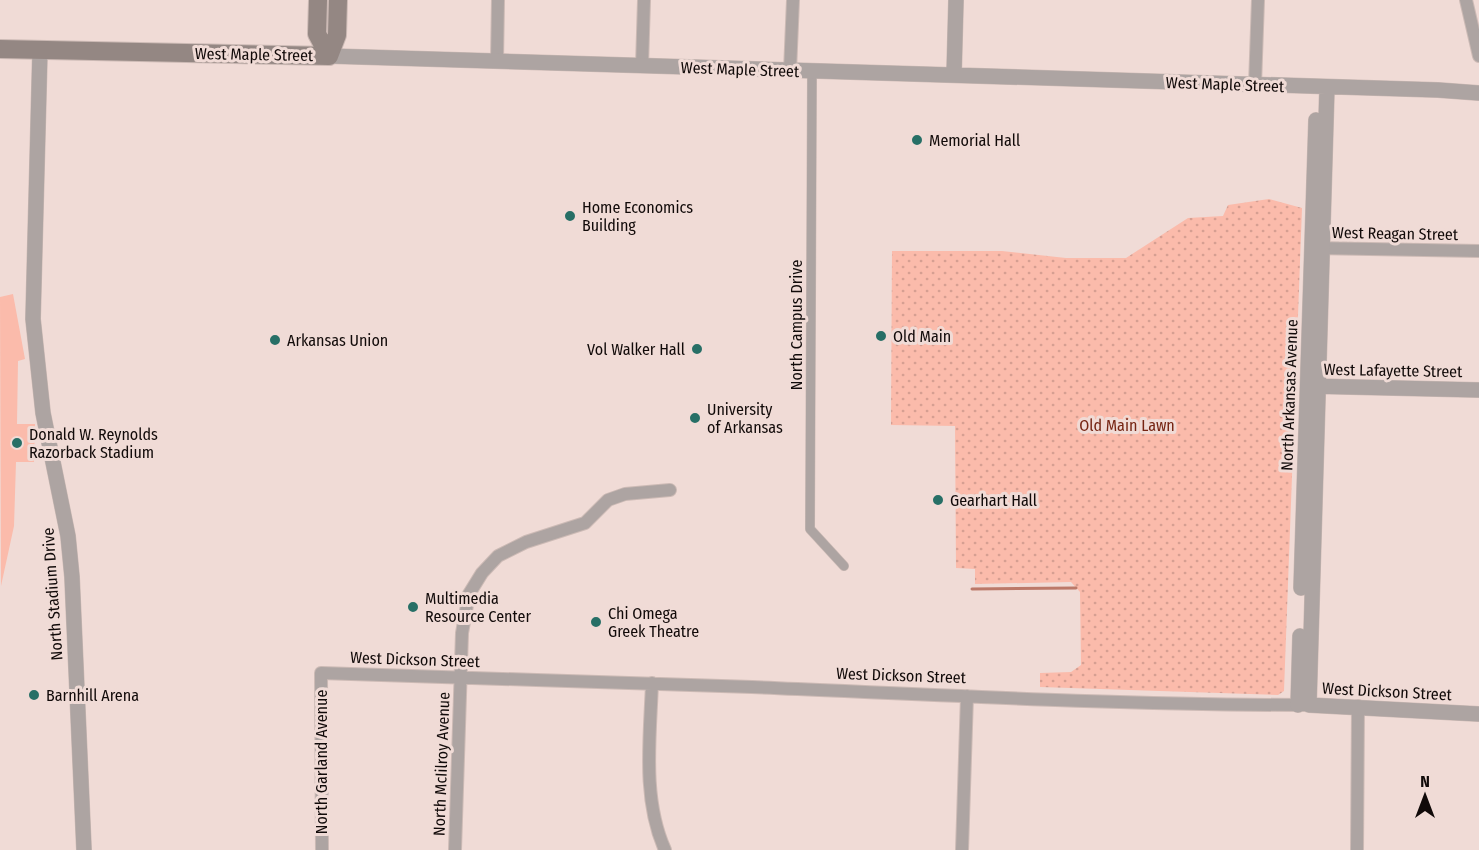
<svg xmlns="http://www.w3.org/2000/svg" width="1479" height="850" font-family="'Fira Sans Condensed',sans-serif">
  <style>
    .grass { fill: url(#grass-dots) }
    .garden { fill: #fbbbab }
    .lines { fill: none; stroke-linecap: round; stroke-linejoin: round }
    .stream { stroke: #bc7969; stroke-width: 3 }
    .pedestrian-casing { stroke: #ccbab5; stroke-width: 10 }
    .minor-casing { stroke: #ccbab5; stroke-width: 14 }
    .tertiary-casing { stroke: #ccbab5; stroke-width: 16 }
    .secondary-casing { stroke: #ccbab5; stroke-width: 20 }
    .pedestrian { stroke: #ada4a2; stroke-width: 9 }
    .minor { stroke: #ada4a2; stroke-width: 12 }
    .tertiary { stroke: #ada4a2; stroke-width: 15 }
    .secondary { stroke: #948783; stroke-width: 18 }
    .poi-dot { fill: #276f66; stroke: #f0dbd6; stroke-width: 2 }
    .labels { text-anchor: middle; stroke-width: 6; stroke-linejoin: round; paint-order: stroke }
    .street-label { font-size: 16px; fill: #110a09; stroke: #f0dbd6 }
    .poi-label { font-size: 16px; fill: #110a09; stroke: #f0dbd6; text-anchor: start }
    .park-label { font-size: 16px; fill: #762513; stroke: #f0dbd6 }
  </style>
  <defs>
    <pattern id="grass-dots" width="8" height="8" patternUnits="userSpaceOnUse" patternTransform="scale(1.5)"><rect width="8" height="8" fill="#fbbbab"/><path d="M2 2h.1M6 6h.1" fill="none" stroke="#d69f92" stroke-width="1.8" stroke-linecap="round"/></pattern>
  </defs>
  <rect width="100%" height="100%" fill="#f0dbd6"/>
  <path class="grass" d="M1269,199L1302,208L1284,691L1278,695L1040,687V673L1071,672L1081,665L1080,592L1071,582L975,584V569L956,568L955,426L891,425L892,251H1002L1066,258H1126L1188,218L1223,216L1228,205Z"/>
  <path class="garden" d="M13,294L25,359L18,361L17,424H35L34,462H16L14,526L1,586L0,297Z"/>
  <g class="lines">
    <path class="stream" d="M972,589L1076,588"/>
    <g class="pedestrian-casing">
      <path id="pedestrian" d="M812,71L810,529L844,566"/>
    </g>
    <g class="minor-casing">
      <path id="minor" d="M1466,0L1479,56
        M497,61L498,0
        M642,66L644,0
        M790,71L793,0
        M1255,85L1258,0
        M1315,248L1479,251
        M652,683C650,738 642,799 665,850
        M322,850L321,673C465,679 608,681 752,687C937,695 1122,705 1307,705
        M455,850L462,633L469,594L482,573L498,556L526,542L585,523L608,500L625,494L670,490
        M962,850L967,696
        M1357,850L1358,706"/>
    </g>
    <g class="tertiary-casing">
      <path id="tertiary" d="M40,50L33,319L43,413L68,536L72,577L84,850
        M329,56L1438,90L1479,93
        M954,75L956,0
        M1327,87L1309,705L1479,714
        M1308,386L1479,390
        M1301,588L1316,120
        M1298,705L1300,636"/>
    </g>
    <g class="secondary-casing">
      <path id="secondary" d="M318,0L317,34L329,56
        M0,49L329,56
        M329,56L337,35L338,0"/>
    </g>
    <use href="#pedestrian" class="pedestrian"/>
    <use href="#minor" class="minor"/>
    <use href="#tertiary" class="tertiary"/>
    <use href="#secondary" class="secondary"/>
  </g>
  <g class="poi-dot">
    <circle cx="917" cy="140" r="6"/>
    <circle cx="570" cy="216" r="6"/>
    <circle cx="881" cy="336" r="6"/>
    <circle cx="275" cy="340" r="6"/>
    <circle cx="697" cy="349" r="6"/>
    <circle cx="695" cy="418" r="6"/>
    <circle cx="17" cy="443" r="6"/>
    <circle cx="938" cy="500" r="6"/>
    <circle cx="413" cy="607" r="6"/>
    <circle cx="596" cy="622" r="6"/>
    <circle cx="34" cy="695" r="6"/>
  </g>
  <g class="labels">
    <g class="street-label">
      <text transform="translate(254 54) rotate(1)" y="6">West Maple Street</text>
      <text transform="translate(740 69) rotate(2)" y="6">West Maple Street</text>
      <text transform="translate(1225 84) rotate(2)" y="6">West Maple Street</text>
      <text transform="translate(1395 233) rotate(1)" y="6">West Reagan Street</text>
      <text transform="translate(796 325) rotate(-90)" y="6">North Campus Drive</text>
      <text transform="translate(1393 370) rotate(1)" y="6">West Lafayette Street</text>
      <text transform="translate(1289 395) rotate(-88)" y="6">North Arkansas Avenue</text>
      <text transform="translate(52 594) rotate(-94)" y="6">North Stadium Drive</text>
      <text transform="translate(415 659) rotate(2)" y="6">West Dickson Street</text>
      <text transform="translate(901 675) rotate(2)" y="6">West Dickson Street</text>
      <text transform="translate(1387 691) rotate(3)" y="6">West Dickson Street</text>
      <text transform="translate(321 762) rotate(-90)" y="6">North Garland Avenue</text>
      <text transform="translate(441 764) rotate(-88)" y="6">North McIilroy Avenue</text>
    </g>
    <g class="poi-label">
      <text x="929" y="146">Memorial Hall</text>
      <text x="582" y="213">Home Economics<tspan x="582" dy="18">Building</tspan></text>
      <text x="893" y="342">Old Main</text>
      <text x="287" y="346">Arkansas Union</text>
      <text x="685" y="355" text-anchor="end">Vol Walker Hall</text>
      <text x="707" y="415">University<tspan x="707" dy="18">of Arkansas</tspan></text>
      <text x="29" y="440">Donald W. Reynolds<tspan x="29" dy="18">Razorback Stadium</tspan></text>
      <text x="950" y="506">Gearhart Hall</text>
      <text x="425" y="604">Multimedia<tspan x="425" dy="18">Resource Center</tspan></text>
      <text x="608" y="619">Chi Omega<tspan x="608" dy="18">Greek Theatre</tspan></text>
      <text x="46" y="701">Barnhill Arena</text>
    </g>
    <g class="park-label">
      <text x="1127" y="431">Old Main Lawn</text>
    </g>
  </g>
  <g transform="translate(1425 796)" stroke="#f0dbd6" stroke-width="4.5" paint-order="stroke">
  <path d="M0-4.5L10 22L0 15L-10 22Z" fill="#110a09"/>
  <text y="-9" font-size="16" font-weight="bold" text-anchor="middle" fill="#110a09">N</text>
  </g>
</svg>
